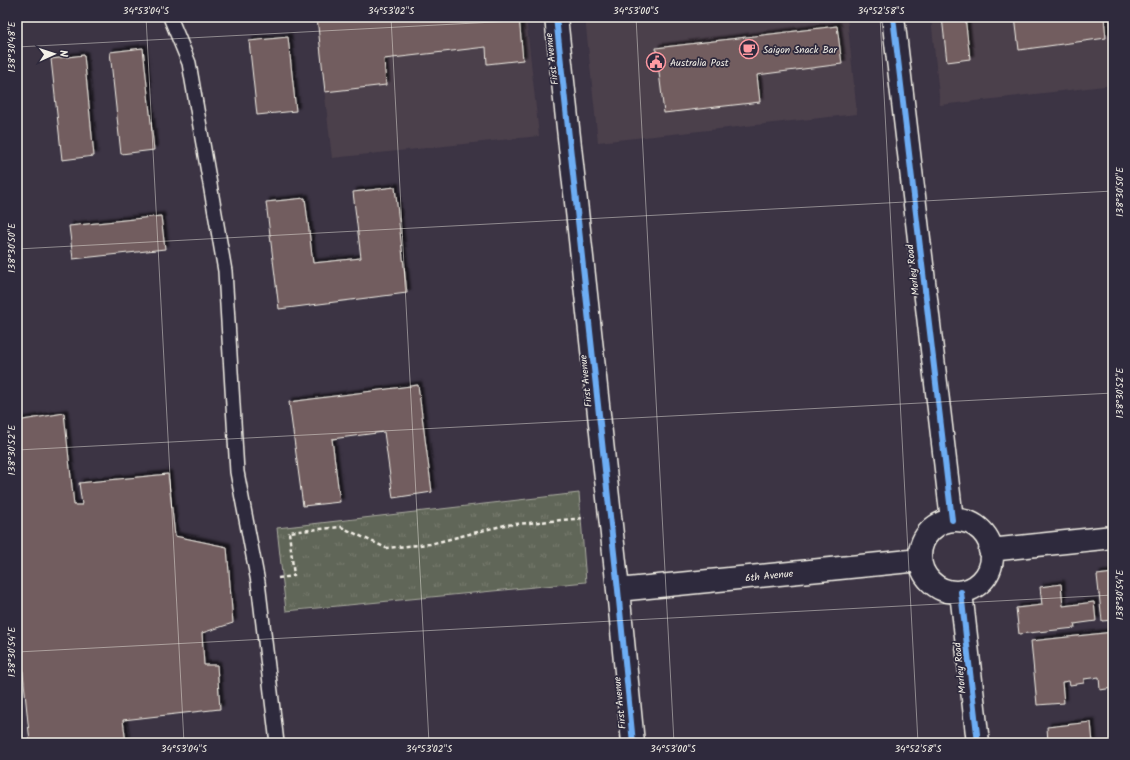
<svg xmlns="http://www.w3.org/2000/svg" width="1130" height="760" font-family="Kalam,sans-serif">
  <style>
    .built { fill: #4c404c }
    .park { fill: url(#park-tufts); stroke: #aaaca0 }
    .building { fill: #725d5f; stroke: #f4f1e8; filter: url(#shadow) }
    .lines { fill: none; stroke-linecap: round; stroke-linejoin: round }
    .service-casing { stroke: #f4f1e8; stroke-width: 16 }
    .minor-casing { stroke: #f4f1e8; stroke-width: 25 }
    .path { stroke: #f4f1e8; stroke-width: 2.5; stroke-dasharray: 4 3; stroke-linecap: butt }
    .service { stroke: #2f2a3d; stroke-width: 13 }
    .minor { stroke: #2f2a3d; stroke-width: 22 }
    .cycleway-casing { stroke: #2f2a3d; stroke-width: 8 }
    .cycleway { stroke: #6dadf4; stroke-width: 6 }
    .ticks { fill: none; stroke: #f4f1e8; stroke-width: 1; stroke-opacity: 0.45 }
    .labels { text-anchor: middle; stroke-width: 3.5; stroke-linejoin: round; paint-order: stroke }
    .poi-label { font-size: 10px; fill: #f4f1e8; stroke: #2f2a3d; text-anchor: start }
    .street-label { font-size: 10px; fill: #f4f1e8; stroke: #2f2a3d }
    .neatline { fill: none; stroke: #f4f1e8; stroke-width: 1.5 }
    .ticks-label { font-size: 10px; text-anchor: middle; fill: #f4f1e8 }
  </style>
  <defs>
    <pattern id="park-tufts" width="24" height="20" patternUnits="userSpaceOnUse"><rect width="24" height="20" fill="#616658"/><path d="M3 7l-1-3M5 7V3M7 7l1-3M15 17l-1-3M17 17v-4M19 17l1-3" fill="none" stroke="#787c70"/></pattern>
    <filter id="shadow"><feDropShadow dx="3.5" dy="-3.5" stdDeviation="1" flood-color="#0009"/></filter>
  </defs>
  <rect width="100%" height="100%" fill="#3c3444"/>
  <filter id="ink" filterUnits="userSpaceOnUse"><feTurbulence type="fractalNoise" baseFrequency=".025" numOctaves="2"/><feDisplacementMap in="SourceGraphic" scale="8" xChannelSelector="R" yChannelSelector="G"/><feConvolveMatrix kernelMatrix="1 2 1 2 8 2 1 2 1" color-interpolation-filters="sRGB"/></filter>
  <g filter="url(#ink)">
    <path class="built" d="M316,17H526L539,136L332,158Z
      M585,17H847L857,114L598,142Z
      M931,17H1112L1113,85L940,105Z"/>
    <path class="park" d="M579,493L586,582L286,611L277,528Z"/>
    <path class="building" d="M317,17H519L523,60L487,64L486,47L384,59L386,85L325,92Z
      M942,17H965L970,59L947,62Z
      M1015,17H1104L1106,38L1019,50Z
      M837,26L842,64L757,75L760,102L664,113L656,48Z
      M288,37L296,111L257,115L249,41Z
      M143,48L154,150L121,154L110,52Z
      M84,55L94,156L62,160L51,59Z
      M395,187L407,293L279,309L266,202L305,198L313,263L361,258L353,192Z
      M161,216L165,249L73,259L69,226Z
      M418,385L432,492L393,498L384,432L332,439L340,502L303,506L289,402Z
      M64,413L74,505H82L79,483L168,474L175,536L227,547L233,623L202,633L204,665H217L220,709L123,720L126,743H30L17,612V421Z
      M1113,573V620L1102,621L1097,575Z
      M1061,584L1063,606L1094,602L1096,621L1074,624L1075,628L1019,634L1016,608L1042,605L1040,587Z
      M1113,632V688L1100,690L1099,677L1084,679V683L1070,685L1069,681L1062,682L1064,703L1037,705L1031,641Z
      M1091,722L1093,743H1048L1047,727Z"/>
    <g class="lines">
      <g class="service-casing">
        <path id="service" d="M170,17L189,63L225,271L237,472L258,582L277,743"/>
      </g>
      <g class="minor-casing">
        <path id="minor" d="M556,17L618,590L633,743
          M893,17L952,520
          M920 556a36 36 0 1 1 72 0a36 36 0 1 1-72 0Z
          M990,550L1113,537
          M618,590L920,560
          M961,592L978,743"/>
      </g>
      <path class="path" d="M278,578L294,576L289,532L341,527L386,548L430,544L505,525L585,518"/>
      <use href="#service" class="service"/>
      <use href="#minor" class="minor"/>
      <g class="cycleway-casing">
        <path id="cycleway" d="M556,17L618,590L633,743
          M893,17L952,520
          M961,592L978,743"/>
      </g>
      <use href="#cycleway" class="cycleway"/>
    </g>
  </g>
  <path class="ticks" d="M146,17L184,743M391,17L429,743M636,17L674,743M880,17L918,743M17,47L590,17M17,249L1113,191M17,450L1113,393M17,652L1113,595"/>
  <defs>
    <g id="cafe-ring" transform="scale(1)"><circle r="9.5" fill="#2f2a3d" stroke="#ff9aa2" stroke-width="1.5"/><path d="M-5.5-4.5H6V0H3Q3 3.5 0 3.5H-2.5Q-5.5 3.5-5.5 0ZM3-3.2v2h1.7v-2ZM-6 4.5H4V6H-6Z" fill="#ff9aa2"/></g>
    <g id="civic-ring" transform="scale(1)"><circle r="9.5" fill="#2f2a3d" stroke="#ff9aa2" stroke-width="1.5"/><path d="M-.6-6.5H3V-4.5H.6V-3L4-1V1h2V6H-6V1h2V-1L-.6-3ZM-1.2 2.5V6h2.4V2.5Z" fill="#ff9aa2"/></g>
  </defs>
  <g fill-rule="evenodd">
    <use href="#cafe-ring" x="749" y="49"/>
    <use href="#civic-ring" x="656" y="62"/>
  </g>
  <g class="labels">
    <g class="poi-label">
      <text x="763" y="53">Saigon Snack Bar</text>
      <text x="670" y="66">Australia Post</text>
    </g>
    <g class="street-label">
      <text transform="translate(551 59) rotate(-97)" y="4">First Avenue</text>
      <text transform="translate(912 270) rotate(-97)" y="4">Morley Road</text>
      <text transform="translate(585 381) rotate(-96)" y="4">First Avenue</text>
      <text transform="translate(769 575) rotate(-6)" y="4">6th Avenue</text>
      <text transform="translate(959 668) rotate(-96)" y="4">Morley Road</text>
      <text transform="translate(619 703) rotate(-96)" y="4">First Avenue</text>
    </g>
  </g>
  <rect width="1130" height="760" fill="none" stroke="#2f2a3d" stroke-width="44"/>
  <g transform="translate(54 54) rotate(87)" stroke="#2f2a3d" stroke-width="3" paint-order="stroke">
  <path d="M0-3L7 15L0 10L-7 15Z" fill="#f4f1e8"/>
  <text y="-6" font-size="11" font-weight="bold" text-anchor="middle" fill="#f4f1e8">N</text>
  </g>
  <rect x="22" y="22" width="1086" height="716" class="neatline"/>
  <g class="ticks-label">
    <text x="146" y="14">34°53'04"S</text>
    <text x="391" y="14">34°53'02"S</text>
    <text x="636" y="14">34°53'00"S</text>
    <text x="881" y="14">34°52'58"S</text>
    <text transform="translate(11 47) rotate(-90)" y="4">138°30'48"E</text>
    <text transform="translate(1119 192) rotate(-90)" y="4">138°30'50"E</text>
    <text transform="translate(11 248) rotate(-90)" y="4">138°30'50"E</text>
    <text transform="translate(1119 393) rotate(-90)" y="4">138°30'52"E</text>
    <text transform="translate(11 450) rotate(-90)" y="4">138°30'52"E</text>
    <text transform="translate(1119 595) rotate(-90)" y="4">138°30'54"E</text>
    <text transform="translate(11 652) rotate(-90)" y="4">138°30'54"E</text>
    <text x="184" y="752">34°53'04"S</text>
    <text x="429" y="752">34°53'02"S</text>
    <text x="673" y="752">34°53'00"S</text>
    <text x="918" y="752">34°52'58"S</text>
  </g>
</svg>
